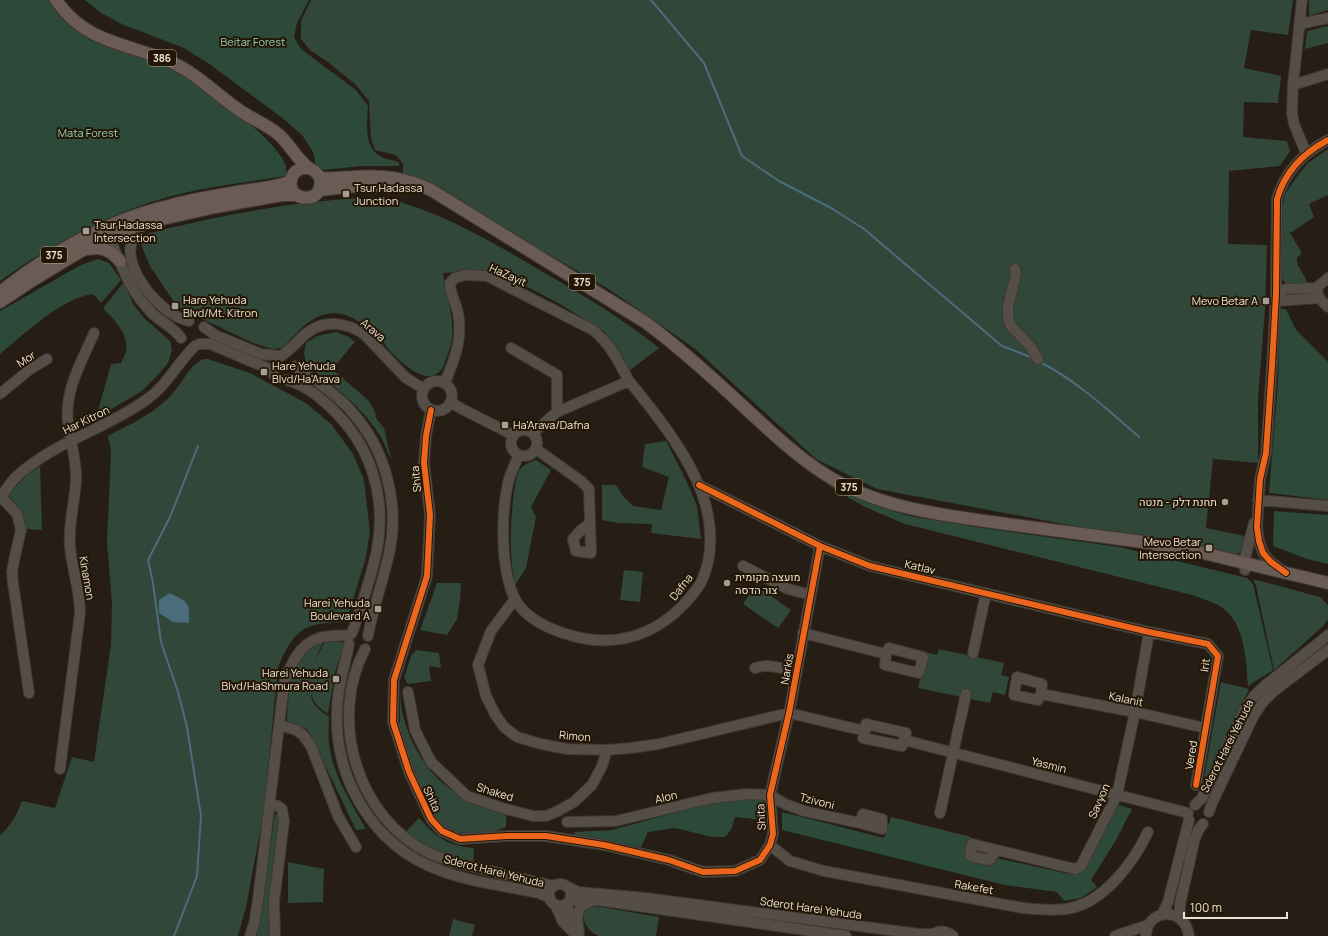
<svg xmlns="http://www.w3.org/2000/svg" width="1328" height="936" font-family="Manrope,Heebo,sans-serif">
  <style>
    .green { fill: #30473a }
    .forest { fill: #2c493a }
    .water { fill: #4b6d7b }
    .lines { fill: none; stroke-linecap: round; stroke-linejoin: round }
    .stream { stroke: #4b6d7b; stroke-width: 2 }
    .minor-casing { stroke: #3f3831; stroke-width: 12 }
    .major-casing { stroke: #3f3831; stroke-width: 14 }
    .minor { stroke: #554e47; stroke-width: 10 }
    .major { stroke: #6a5b55; stroke-width: 12 }
    .cycleway-casing { stroke: #241604; stroke-width: 8 }
    .cycleway { stroke: #eb651d; stroke-width: 6 }
    .poi-dot { fill: #a79e93; stroke: #241604; stroke-width: 1.5 }
    .labels { text-anchor: middle; stroke-width: 4; stroke-linejoin: round; paint-order: stroke }
    .shield { fill: #241604; stroke: #b0a698; stroke-width: 1 }
    .shield-label { font-size: 10px; font-weight: bold; fill: #ece3d7 }
    .park-label { font-size: 11px; fill: #92d3b4; stroke: #241604 }
    .poi-label { font-size: 11px; fill: #ece3d7; stroke: #241604; text-anchor: start }
    .street-label { font-size: 11px; fill: #ece3d7; stroke: #241604 }
  </style>
  <rect width="100%" height="100%" fill="#261e14"/>
  <path class="green" d="M311,0H1293L1288,35L1251,30L1244,68L1281,76L1278,103L1244,102L1243,137L1287,141L1290,151L1280,166L1229,171L1228,244L1267,245L1265,309L1258,398V463L1213,459L1206,528L1245,536L1241,552L1234,556L877,489L816,459L694,348L607,288L457,202L403,177V164L396,155L375,150L371,139L369,101L356,85L328,62L310,50L301,39V21Z
    M1309,0H1328V10L1309,16Z
    M1328,26V43L1305,49L1307,31Z
    M1328,149V195L1309,204L1314,217L1290,233L1302,253L1297,258C1296,267 1304,273 1307,282L1303,284H1286L1282,279V211L1285,194L1296,178L1308,163Z
    M381,197C439,210 492,242 543,272C583,295 623,319 659,348L629,371L623,358L604,331L560,304L501,273L483,271L443,273C447,295 454,318 452,339C451,348 446,357 444,365C442,370 440,372 436,374C422,383 400,361 390,351C386,346 382,339 377,335C365,325 349,313 334,313C310,314 298,333 282,348L273,349L253,343L190,313L176,305L150,266L142,247L141,240L146,234C222,214 302,200 381,197Z
    M124,282L133,304L144,318L170,341L172,350L168,363L157,376L142,391L96,418L111,364L121,363C122,360 125,355 126,352C129,333 114,320 103,308Z
    M336,332L349,337L355,342L332,369L369,401L374,410L377,420L384,428L391,459C387,451 384,441 379,434C361,406 332,384 306,365L304,353L306,343L317,336Z
    M204,359H208L250,373L306,403L331,424L353,454L364,480L370,532L365,561L346,622C335,622 312,623 303,630C290,638 284,654 278,667L264,810L246,907L238,936H0V835C10,827 18,813 22,801L55,808L72,757L94,762L111,644L112,602L107,542L111,451L108,436C130,424 156,413 173,393C183,382 190,364 204,359Z
    M666,441L686,480L697,506L701,539L651,533L652,524L619,523L602,520V485H616L623,496L633,506L661,510L669,477L642,467L645,444Z
    M536,460L551,470L531,507L536,517L526,568L515,585C509,554 510,524 514,492C515,486 516,477 519,471C522,465 530,462 536,460Z
    M40,466L42,530L25,529C23,512 19,506 7,495L27,475Z
    M624,570L643,572L640,602L620,600Z
    M1253,579L1320,597L1328,605V619L1323,626L1274,670L1256,586Z
    M437,583H461L460,599L457,619L447,635L420,630Z
    M756,585L791,610L778,628L743,604Z
    M326,639L322,644L315,661C325,644 321,636 345,643L335,672L328,714C319,708 315,704 311,694C311,705 320,710 329,717C329,726 328,736 329,745C334,777 350,801 366,829L356,830L308,730L293,723L287,724C288,698 288,667 309,648C314,644 321,642 326,639Z
    M939,649L1004,663L1001,675L1009,677L1005,695L993,692L990,703L918,688L926,652L937,655Z
    M416,650L439,653L441,668L429,666L431,681L408,684L404,678L411,656Z
    M400,681C400,691 400,702 402,712C409,742 427,775 455,792C470,801 488,807 506,812V827L491,833H461L444,826L434,814L404,748L400,731Z
    M1221,682L1249,689L1202,789Z
    M275,813L279,817L280,823L269,914V936H256L259,926Z
    M419,818C437,838 448,846 474,848L473,864L428,849L405,833Z
    M288,862L324,869L323,902L288,903Z
    M595,906L659,917L656,936H599C585,931 575,911 595,906Z
    M453,919L475,925L472,936H449Z"/>
  <path class="forest" d="M0,0H52C63,11 77,28 89,37C109,52 135,52 158,61C187,74 273,134 285,164C287,167 286,172 286,176C241,183 194,188 151,202C97,220 46,248 0,281Z
    M85,0H309L297,23L294,37L301,49L356,90L368,106C367,124 363,149 384,158C389,160 393,159 399,163V166H361L324,170L316,165L313,152L302,135L281,117L208,63L184,48L124,25L101,13Z
    M98,259L109,263L121,280L101,303L93,294C63,297 23,335 0,354V311L81,265Z
    M1280,309H1286L1296,330L1328,362V500L1269,493L1278,383Z
    M824,483L865,502L909,516L989,529L1119,547L1247,578L1253,584L1273,670L1248,686C1246,660 1245,619 1218,605C1210,601 1201,598 1192,595L905,524L865,507Z
    M1274,511L1328,515V564L1307,559L1273,546Z
    M764,797L765,820L735,817L731,830L725,837H712L675,828L648,832L641,847L576,837L574,832L612,830L703,805L726,801Z
    M1118,805L1132,809L1116,840L1091,880L1097,887L1081,898L1064,901L1057,892L1005,885L782,830V812L884,838L891,817L971,837L965,859L983,865H991L997,858L1069,874H1075L1084,868Z"/>
  <path class="water" d="M170,593C188,603 190,601 189,623L173,622L159,613V600Z"/>
  <g class="lines">
    <path class="stream" d="M651,0L704,63L742,156L779,181L831,208L864,229L1002,346L1033,358
      M1040,362C1077,381 1108,410 1139,437
      M174,936L197,876L201,816L187,727L178,692L161,642L153,583L148,560L170,517L198,446"/>
    <g class="minor-casing">
      <path id="minor" d="M1302,0L1293,85L1292,113L1294,124L1306,153
        M1300,24L1328,18
        M1293,85L1328,74
        M145,224C105,250 156,314 189,321
        M110,230C108,238 113,246 116,253C125,275 134,295 151,312C160,322 173,326 181,338
        M1015,269L1016,274L1008,307V316L1010,325L1030,346L1038,359
        M1318,293L1319,298L1328,307
        M1276,294L1286,289L1316,288L1328,278
        M1276,301L1319,298
        M204,327L215,335L261,354L280,356
        M199,344H210L267,368L270,370L275,376
        M511,348L557,375V412
        M281,356C292,349 298,340 307,333C325,319 347,322 365,335L406,378L424,389
        M296,366C302,374 310,377 318,382C330,391 342,400 352,412C386,450 400,504 389,554C383,581 373,608 368,636
        M286,380C306,385 324,400 338,415C371,449 385,496 378,543C376,557 372,571 368,584C363,601 358,617 352,633
        M422 396a15 15 0 1 1 30 0a15 15 0 1 1-30 0Z
        M445,383C454,359 463,341 458,313C456,303 450,293 450,283L455,278L465,275L487,276L593,330C611,345 618,361 629,381
        M0,394L29,370L47,359
        M450,402L464,410L513,435
        M431,410L426,436L424,463L430,515L427,576L394,680L393,722L409,772L431,819L442,831L460,839L507,836H546L604,845L669,860L703,872L735,871L760,860L770,845L773,834L770,795L789,713L820,546
        M511 443a13 13 0 1 1 26 0a13 13 0 1 1-26 0Z
        M536,449L581,481L589,489L591,553L576,551L573,539L580,531L590,523
        M519,455C515,464 510,474 508,483C501,514 499,584 522,609C534,622 550,629 566,634C612,649 654,637 686,602C692,595 699,588 702,580C713,557 712,527 705,503C693,460 657,415 629,381L557,412L533,433
        M699,485L820,546L870,566L1149,632L1208,644L1218,656L1196,785
        M1,497L17,514L21,530L15,556L12,572L13,583L29,693
        M0,498C5,492 9,484 15,478C53,442 104,430 146,400C167,386 177,363 195,346
        M1258,500L1328,506
        M743,566L788,589L811,595
        M1245,570L1244,562L1254,523
        M1283,571L1271,562L1263,553L1259,541L1257,527L1260,479L1266,453L1272,366L1276,294L1277,199C1285,171 1303,153 1328,140
        M515,599L491,631L478,665L486,696L495,714L504,727L517,737L541,744L567,749L607,750L631,748L659,744L789,713L865,731
        M803,633L886,654
        M349,644C345,666 337,688 337,710C334,779 373,846 439,870C470,882 506,886 539,893L550,898
        M889,648L923,657L919,673L885,665L886,654Z
        M365,649C328,720 357,819 431,854C449,862 467,865 486,870C509,875 531,881 554,886
        M973,653L986,593
        M755,668C768,663 783,669 797,671
        M1017,677L1042,684L1041,694L1038,700L1014,695Z
        M408,692L415,730L431,762L467,796L502,808L533,816H546L558,811L574,802L592,785L602,766L607,750
        M1041,694L1135,712L1205,728
        M866,724L906,733L902,746L863,738Z
        M279,725L296,730L303,735L311,746L338,816L356,847
        M904,740L1188,813
        M60,769L80,613C80,590 72,569 70,547C68,524 75,502 76,480C77,460 70,442 68,423C64,391 82,361 94,333
        M270,803L278,806L282,809L284,821L274,902L275,936
        M1195,805L1202,798L1208,786L1244,711L1254,696L1268,683L1321,641L1328,635
        M1209,812L1212,803L1253,717L1263,702L1274,691L1328,650
        M940,813L966,694
        M567,822L616,821L712,798L747,794L770,795L785,804L804,811L860,823L882,829V819L863,814L860,823
        M770,845L790,861L824,871L1023,908C1037,909 1051,911 1066,909C1103,904 1133,863 1148,832
        M996,851L989,860L970,856L972,844L1075,869L1081,866L1117,795L1135,712L1149,632
        M549 895a11 11 0 1 1 22 0a11 11 0 1 1-22 0Z
        M568,887L578,892L646,898L919,934H933
        M570,900H597L846,936
        M567,903L570,917L576,928
        M555,904L563,922L577,936
        M1162,915L1168,902L1189,820
        M1180,918V904L1195,838L1199,829L1203,824
        M579,933C577,918 574,906 592,901
        M250,936L254,924L258,900L284,684C290,666 299,644 319,638C328,635 340,636 350,635
        M930,936C938,930 945,930 953,936
        M1115,936L1148,925
        M1146,936C1146,909 1185,905 1189,936"/>
    </g>
    <g class="major-casing">
      <path id="major" d="M56,0C85,43 126,43 169,61C195,72 216,94 239,110C252,119 266,124 278,134C290,144 297,160 309,168
        M320,178C326,205 286,203 291,180C293,170 304,165 313,170C317,172 318,176 321,178C331,179 342,177 352,177C382,175 404,177 431,190L645,322C680,348 712,377 744,407C769,430 794,454 823,473C873,506 934,514 992,522C1042,529 1093,535 1143,542L1203,553L1328,583
        M319,190L366,185L400,187
        M89,249C102,246 111,251 120,261
        M0,292C51,252 109,219 172,205C195,199 219,195 243,191C259,188 276,188 291,181
        M0,302L33,280L81,251L114,235L140,224L216,207L282,195H296"/>
    </g>
    <use href="#minor" class="minor"/>
    <use href="#major" class="major"/>
    <g class="cycleway-casing">
      <path id="cycleway" d="M431,410L426,436L424,463L430,515L427,576L394,680L393,722L409,772L431,819L442,831L460,839L507,836H546L604,845L669,860L703,872L735,871L760,860L770,845L773,834L770,795L789,713L820,546
        M699,485L820,546L870,566L1149,632L1208,644L1218,656L1196,785
        M1286,573L1271,562L1263,553L1259,541L1257,527L1260,479L1266,453L1272,366L1276,294L1277,199C1285,171 1303,153 1328,140"/>
    </g>
    <use href="#cycleway" class="cycleway"/>
  </g>
  <g class="poi-dot">
    <rect x="342" y="190" width="8" height="8" rx="2"/>
    <rect x="82" y="227" width="8" height="8" rx="2"/>
    <rect x="1262" y="297" width="8" height="8" rx="2"/>
    <rect x="171" y="302" width="8" height="8" rx="2"/>
    <rect x="260" y="368" width="8" height="8" rx="2"/>
    <rect x="501" y="421" width="8" height="8" rx="2"/>
    <circle cx="1225" cy="502" r="4"/>
    <rect x="1205" y="544" width="8" height="8" rx="2"/>
    <circle cx="727" cy="583" r="4"/>
    <rect x="374" y="605" width="8" height="8" rx="2"/>
    <rect x="332" y="675" width="8" height="8" rx="2"/>
  </g>
  <g class="labels">
    <g class="shield">
      <rect x="148" y="50" width="28" height="16" rx="3"/>
      <rect x="41" y="247" width="26" height="16" rx="3"/>
      <rect x="569" y="274" width="26" height="16" rx="3"/>
      <rect x="836" y="479" width="26" height="16" rx="3"/>
    </g>
    <g class="shield-label">
      <text x="162" y="62">386</text>
      <text x="54" y="259">375</text>
      <text x="582" y="286">375</text>
      <text x="849" y="491">375</text>
    </g>
    <g class="park-label">
      <text x="253" y="46">Beitar Forest</text>
      <text x="88" y="137">Mata Forest</text>
    </g>
    <g class="poi-label">
      <text x="354" y="192">Tsur Hadassa<tspan x="354" dy="13">Junction</tspan></text>
      <text x="94" y="229">Tsur Hadassa<tspan x="94" dy="13">Intersection</tspan></text>
      <text x="183" y="304">Hare Yehuda<tspan x="183" dy="13">Blvd/Mt. Kitron</tspan></text>
      <text x="1258" y="305" text-anchor="end">Mevo Betar A</text>
      <text x="272" y="370">Hare Yehuda<tspan x="272" dy="13">Blvd/Ha'Arava</tspan></text>
      <text x="513" y="429">Ha'Arava/Dafna</text>
      <text x="1217" y="506" text-anchor="end">תחנת דלק - מנטה</text>
      <text x="1201" y="546" text-anchor="end">Mevo Betar<tspan x="1201" dy="13">Intersection</tspan></text>
      <text x="735" y="581">מועצה מקומית<tspan x="735" dy="13">צור הדסה</tspan></text>
      <text x="370" y="607" text-anchor="end">Harei Yehuda<tspan x="370" dy="13">Boulevard A</tspan></text>
      <text x="328" y="677" text-anchor="end">Harei Yehuda<tspan x="328" dy="13">Blvd/HaShmura Road</tspan></text>
    </g>
    <g class="street-label">
      <text transform="translate(508 275) rotate(24)" y="4">HaZayit</text>
      <text transform="translate(373 330) rotate(40)" y="4">Arava</text>
      <text transform="translate(26 359) rotate(-33)" y="4">Mor</text>
      <text transform="translate(86 420) rotate(-26)" y="4">Har Kitron</text>
      <text transform="translate(416 479) rotate(-96)" y="4">Shita</text>
      <text transform="translate(920 567) rotate(13)" y="4">Katlav</text>
      <text transform="translate(87 578) rotate(80)" y="4">Kinamon</text>
      <text transform="translate(681 587) rotate(-52)" y="4">Dafna</text>
      <text transform="translate(1205 665) rotate(-82)" y="4">Irit</text>
      <text transform="translate(787 669) rotate(-80)" y="4">Narkis</text>
      <text transform="translate(1126 699) rotate(12)" y="4">Kalanit</text>
      <text transform="translate(575 736) rotate(5)" y="4">Rimon</text>
      <text transform="translate(1227 746) rotate(-63)" y="4">Sderot Harei Yehuda</text>
      <text transform="translate(1191 755) rotate(-81)" y="4">Vered</text>
      <text transform="translate(1049 765) rotate(14)" y="4">Yasmin</text>
      <text transform="translate(495 792) rotate(17)" y="4">Shaked</text>
      <text transform="translate(666 797) rotate(-13)" y="4">Alon</text>
      <text transform="translate(432 799) rotate(65)" y="4">Shita</text>
      <text transform="translate(817 801) rotate(14)" y="4">Tzivoni</text>
      <text transform="translate(1099 801) rotate(-66)" y="4">Savyon</text>
      <text transform="translate(761 817) rotate(-93)" y="4">Shita</text>
      <text transform="translate(494 871) rotate(14)" y="4">Sderot Harei Yehuda</text>
      <text transform="translate(974 887) rotate(10)" y="4">Rakefet</text>
      <text transform="translate(811 908) rotate(8)" y="4">Sderot Harei Yehuda</text>
    </g>
  </g>
  <path d="M1184 912v6h103v-6" fill="none" stroke="#ece3d7" stroke-width="2"/>
  <text x="1190" y="912" font-size="12" fill="#ece3d7" stroke="#241604" stroke-width="3" paint-order="stroke">100 m</text>
</svg>
